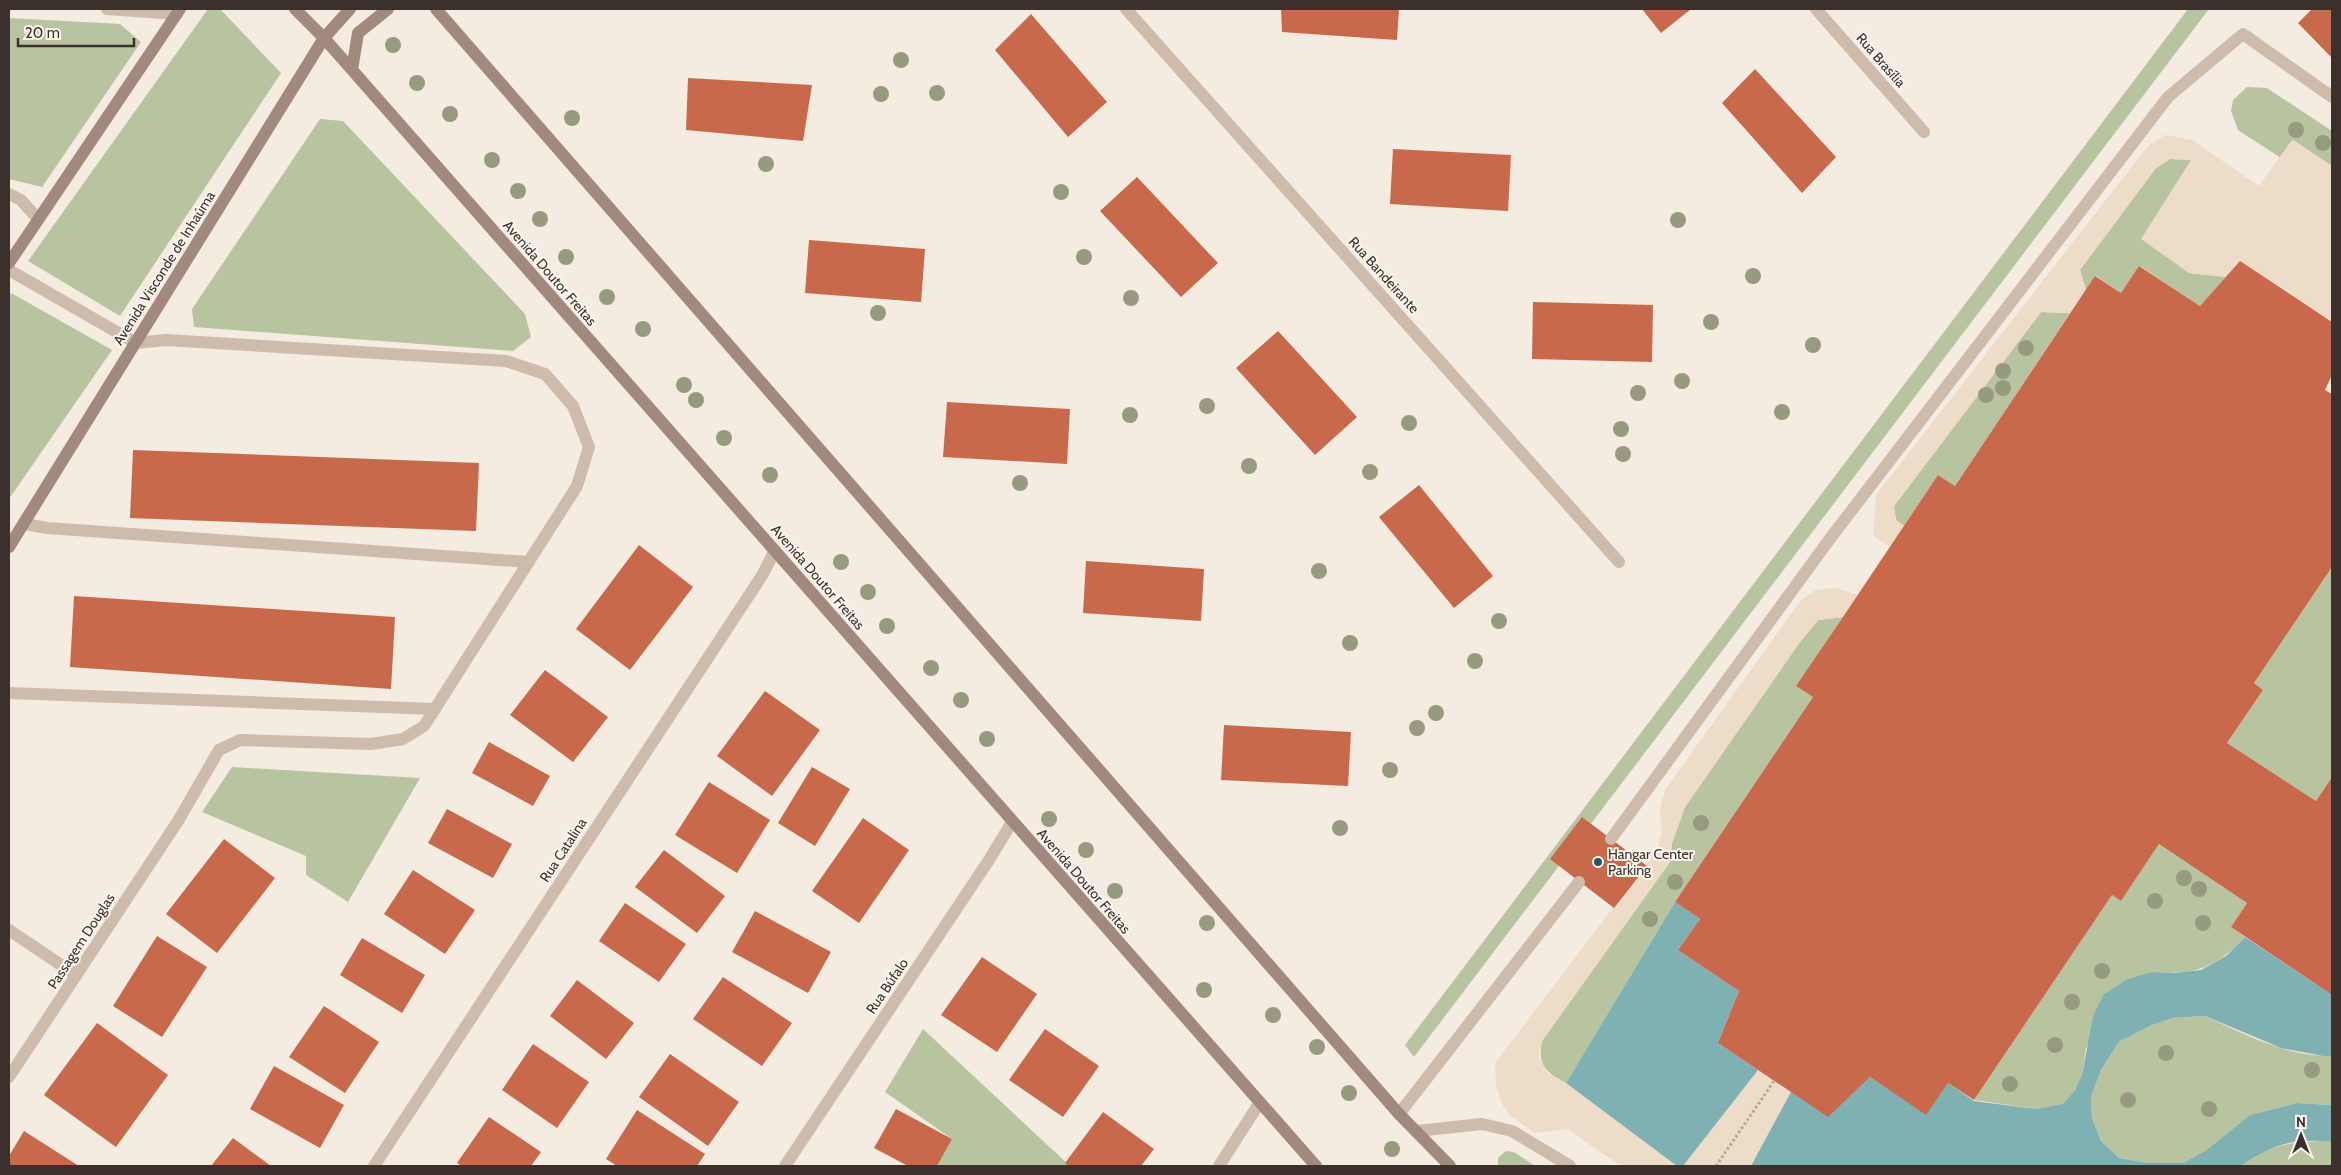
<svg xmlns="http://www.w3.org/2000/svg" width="2341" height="1175" font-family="Cabin,sans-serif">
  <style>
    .green { fill: #b8c4a0 }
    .plaza { fill: #ecdcc8 }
    .water { fill: #7fb0b2 }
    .building { fill: #c8694b }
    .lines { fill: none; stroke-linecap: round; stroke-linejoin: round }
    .path { stroke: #b9a596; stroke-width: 3; stroke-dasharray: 2.5 2.5; stroke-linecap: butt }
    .lane { stroke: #cdbbac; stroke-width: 12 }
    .street { stroke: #cdbbac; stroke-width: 12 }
    .secondary { stroke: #a18a7d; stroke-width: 12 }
    .tree { fill: #969b7f }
    .poi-dot { fill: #1f5a5e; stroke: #fbf5ee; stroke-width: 2 }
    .labels { text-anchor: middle; stroke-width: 4; stroke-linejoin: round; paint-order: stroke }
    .street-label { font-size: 14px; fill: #3b302b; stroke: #fbf5ee }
    .poi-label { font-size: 14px; fill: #3b302b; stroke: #fbf5ee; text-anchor: start }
  </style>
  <rect width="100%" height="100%" fill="#f4ebe1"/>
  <path class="green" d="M208,9H220L281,73L120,316L28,261Z
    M2188,9H2209L1414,1057L1405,1045Z
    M9,18L120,24L141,42L42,187L9,179Z
    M2247,87L2267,88L2332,131V166L2293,140L2281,158L2238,130L2231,111L2233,100Z
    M320,119L343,121L525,314L531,337L513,351L194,327L192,309Z
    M2170,159L2192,160L2189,273L2226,277L2200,306L2140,266L2121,293L2096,276L2086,291L2080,270L2156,168Z
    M11,293L112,350L9,499V297Z
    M2041,312L2070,313L1955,486L1938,475L1904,526L1896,520L1894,506Z
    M2332,567V777L2316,801L2227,743L2263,690L2254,683Z
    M1843,617L1797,686L1813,697L1675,902L1566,1083C1545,1071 1538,1067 1542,1041L1670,862L1672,843L1685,807L1800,642L1818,620Z
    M232,767L420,778L348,902L306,875V856L202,812Z
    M2159,844L2247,903L2231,927L2245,937C2214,969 2196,975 2152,972L2086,1048L2082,1075L2075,1090L2063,1104L2035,1109L1974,1100L2112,895L2121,901Z
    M2205,1016C2244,1034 2288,1057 2332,1056V1105L2297,1103L2250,1115L2205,1151L2183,1163H2149L2119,1158L2101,1141L2092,1118L2091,1097L2101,1070L2119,1042L2152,1025L2173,1018Z
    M923,1029L1070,1166H936L952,1139L885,1092Z
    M2322,1141L2332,1142V1166H2241C2273,1144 2283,1143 2322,1141Z
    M1506,1151L1514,1152L1535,1166H1498V1158Z"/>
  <path class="plaza" d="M2165,135L2192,140L2259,186L2292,140L2332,166V322L2240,261L2226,277L2189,273L2141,239L2191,160L2170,159L2156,168L2080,269L2086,291L2070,313L2041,312L1894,506L1896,520L1904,526L1890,547L1873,536L1876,495L2148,146Z
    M1836,588L1858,595L1843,617L1818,620L1800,642L1685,807L1672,843L1670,862L1542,1041L1539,1057L1546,1072L1566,1083L1677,1166H1621L1567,1129L1535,1133L1512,1117L1503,1106L1496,1086L1495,1063L1657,850L1662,832L1660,809L1665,790L1801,600L1816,590Z
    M1758,1070L1791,1092L1751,1166H1683Z"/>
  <path class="water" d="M1675,902L1700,919L1678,950L1739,991L1718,1043L1758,1070L1683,1166H1677L1566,1083Z
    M2245,937L2332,995V1056H2323L2281,1048L2205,1016L2173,1018L2152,1025L2119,1042L2101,1070L2091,1097L2092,1118L2101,1141L2119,1158L2149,1163H2183L2205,1151L2250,1115L2297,1103L2332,1105V1142C2293,1138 2273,1144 2241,1166H1751L1791,1092L1828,1116L1870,1077L1926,1114L1948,1083L1974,1101L2035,1109L2063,1104L2075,1090L2082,1075L2093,1016L2104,994L2128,979L2152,972L2174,973L2201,970L2226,956Z"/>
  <path class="building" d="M1281,9H1399L1397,40L1282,32Z
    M1642,9H1691L1661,33Z
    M2312,9H2332V58L2298,23Z
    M1031,14L1107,102L1068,137L995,50Z
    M1755,69L1836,157L1802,193L1722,103Z
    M688,78L812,85L803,141L686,130Z
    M1393,149L1511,155L1508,211L1390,204Z
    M1137,177L1218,263L1181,297L1100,211Z
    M809,240L925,249L921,302L805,293Z
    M2240,261L2332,322V375L2325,390L2332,394V567L2254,683L2263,690L2227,743L2316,801L2332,777V995L2231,927L2247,903L2159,844L2121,901L2112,895L1974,1100L1948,1083L1926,1115L1870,1077L1828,1117L1718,1043L1739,991L1678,950L1700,919L1675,902L1813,697L1796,686L1843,617L1938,475L1955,486L2095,276L2121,293L2139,266L2200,306Z
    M1533,302L1653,305L1652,362L1532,359Z
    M1278,331L1357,417L1315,455L1236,368Z
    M947,402L1070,409L1067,464L943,457Z
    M133,450L479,463L476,531L130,518Z
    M1419,485L1493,576L1454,608L1379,517Z
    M639,545L693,587L630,670L576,629Z
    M1086,561L1204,569L1201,621L1083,613Z
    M74,596L395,617L391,689L70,667Z
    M545,670L608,717L573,762L510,715Z
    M765,691L820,730L772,796L717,756Z
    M1224,725L1351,732L1348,786L1221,780Z
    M489,742L550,776L533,806L472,773Z
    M812,767L850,789L815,846L778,823Z
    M709,782L770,820L737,873L675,835Z
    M447,809L512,844L493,878L428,843Z
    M1582,817L1647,866L1614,908L1550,859Z
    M863,818L909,850L859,923L812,891Z
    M224,839L275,878L217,953L166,914Z
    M664,850L725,896L697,933L635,887Z
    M413,870L475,910L445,954L384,914Z
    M625,903L686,944L659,982L599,941Z
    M755,911L831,952L808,993L732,952Z
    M157,936L207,967L162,1037L113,1006Z
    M362,938L425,975L402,1013L340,975Z
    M982,957L1037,994L997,1052L941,1015Z
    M723,977L792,1023L762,1066L693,1019Z
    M577,980L634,1023L606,1059L550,1016Z
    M324,1006L379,1042L345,1093L289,1057Z
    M97,1023L168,1075L116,1147L44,1095Z
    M1045,1029L1099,1066L1063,1117L1009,1080Z
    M533,1044L589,1082L557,1128L502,1090Z
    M670,1054L739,1102L708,1146L639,1097Z
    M274,1066L344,1105L320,1148L250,1109Z
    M896,1109L952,1139L937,1166H908L874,1148Z
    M637,1110L705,1154L697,1166H617L606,1159Z
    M1103,1112L1154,1149L1141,1166H1069L1065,1163Z
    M489,1117L541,1152L531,1166H462L457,1163Z
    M24,1131L79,1166H9V1156Z
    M233,1138L271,1166H211Z"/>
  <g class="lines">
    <path class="path" d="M1716,1166L1774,1081"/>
    <path class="lane" d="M9,194L21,200L38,219
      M24,524L47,528L529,562
      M9,693L435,709
      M1611,839L1829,540L2168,97L2243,34L2332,97
      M9,930L76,975
      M1399,1114L1579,882
      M1417,1131L1482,1124L1512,1131L1570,1166"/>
    <path class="street" d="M107,9L177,14
      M1126,9L1619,562
      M1816,9L1924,132
      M9,270L136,343L166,340L506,361L545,374L573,406L589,447L577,486L424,726L403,739L371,744L240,740L219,750L178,821L9,1077
      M374,1166L763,574L775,550
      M785,1166L989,860L1012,822
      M1219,1166L1260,1102"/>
    <path class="secondary" d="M295,9L324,38L1316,1166
      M436,9L1399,1114L1450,1166
      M352,70L358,33L388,9
      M9,263L180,9
      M9,547L324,38L350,9"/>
  </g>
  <g class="tree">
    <circle cx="393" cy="45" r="8"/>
    <circle cx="901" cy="60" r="8"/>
    <circle cx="417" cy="83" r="8"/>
    <circle cx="937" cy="93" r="8"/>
    <circle cx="881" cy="94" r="8"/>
    <circle cx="450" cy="114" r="8"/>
    <circle cx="572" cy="118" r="8"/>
    <circle cx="2296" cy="130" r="8"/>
    <circle cx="2323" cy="143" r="8"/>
    <circle cx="492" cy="160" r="8"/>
    <circle cx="766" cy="164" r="8"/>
    <circle cx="518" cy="191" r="8"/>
    <circle cx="1061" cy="192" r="8"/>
    <circle cx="540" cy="219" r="8"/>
    <circle cx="1678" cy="220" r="8"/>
    <circle cx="566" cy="257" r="8"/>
    <circle cx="1084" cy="257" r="8"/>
    <circle cx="1753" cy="276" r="8"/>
    <circle cx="607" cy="297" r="8"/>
    <circle cx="1131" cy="298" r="8"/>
    <circle cx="878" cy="313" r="8"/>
    <circle cx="1711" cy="322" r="8"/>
    <circle cx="643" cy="329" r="8"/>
    <circle cx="1813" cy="345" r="8"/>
    <circle cx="2026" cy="348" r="8"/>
    <circle cx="2003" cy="371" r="8"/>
    <circle cx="1682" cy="381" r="8"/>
    <circle cx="684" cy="385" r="8"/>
    <circle cx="2003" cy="388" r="8"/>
    <circle cx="1638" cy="393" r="8"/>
    <circle cx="1986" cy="395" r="8"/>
    <circle cx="696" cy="400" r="8"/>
    <circle cx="1207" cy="406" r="8"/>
    <circle cx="1782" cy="412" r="8"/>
    <circle cx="1130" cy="415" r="8"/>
    <circle cx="1409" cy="423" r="8"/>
    <circle cx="1621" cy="429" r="8"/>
    <circle cx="724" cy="438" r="8"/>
    <circle cx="1623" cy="454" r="8"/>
    <circle cx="1249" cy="466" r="8"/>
    <circle cx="1370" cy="472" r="8"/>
    <circle cx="770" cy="475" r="8"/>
    <circle cx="1020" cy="483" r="8"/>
    <circle cx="841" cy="562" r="8"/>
    <circle cx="1319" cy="571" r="8"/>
    <circle cx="868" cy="592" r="8"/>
    <circle cx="1499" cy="621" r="8"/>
    <circle cx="887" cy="626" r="8"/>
    <circle cx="1350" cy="643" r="8"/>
    <circle cx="1475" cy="661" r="8"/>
    <circle cx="931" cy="668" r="8"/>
    <circle cx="961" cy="700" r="8"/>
    <circle cx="1436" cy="713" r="8"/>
    <circle cx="1417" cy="728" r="8"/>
    <circle cx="987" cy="739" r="8"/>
    <circle cx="1390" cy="770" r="8"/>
    <circle cx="1049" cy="819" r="8"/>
    <circle cx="1701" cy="823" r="8"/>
    <circle cx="1340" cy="828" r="8"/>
    <circle cx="1086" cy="850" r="8"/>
    <circle cx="2184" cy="878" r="8"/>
    <circle cx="1675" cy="882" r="8"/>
    <circle cx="2199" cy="889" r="8"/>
    <circle cx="1115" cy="891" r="8"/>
    <circle cx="2155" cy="901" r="8"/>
    <circle cx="1650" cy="919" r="8"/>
    <circle cx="1207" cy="923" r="8"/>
    <circle cx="2203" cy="923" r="8"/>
    <circle cx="2102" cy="971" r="8"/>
    <circle cx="1204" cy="990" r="8"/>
    <circle cx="2072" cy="1002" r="8"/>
    <circle cx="1273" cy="1015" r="8"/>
    <circle cx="2055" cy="1045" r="8"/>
    <circle cx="1317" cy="1047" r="8"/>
    <circle cx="2166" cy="1053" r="8"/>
    <circle cx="2312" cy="1070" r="8"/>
    <circle cx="2010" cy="1084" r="8"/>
    <circle cx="1349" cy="1093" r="8"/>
    <circle cx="2128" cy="1100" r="8"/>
    <circle cx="2209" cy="1109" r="8"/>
    <circle cx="1392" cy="1149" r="8"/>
  </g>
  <circle class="poi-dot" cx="1598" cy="862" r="5"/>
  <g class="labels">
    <g class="street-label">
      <text transform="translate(1881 60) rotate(49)" y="5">Rua Brasília</text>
      <text transform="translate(164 268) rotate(-58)" y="5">Avenida Visconde de Inhaúma</text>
      <text transform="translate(550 273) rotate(49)" y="5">Avenida Doutor Freitas</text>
      <text transform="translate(1384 275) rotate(48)" y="5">Rua Bandeirante</text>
      <text transform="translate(818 577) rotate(49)" y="5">Avenida Doutor Freitas</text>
      <text transform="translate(563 850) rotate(-57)" y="5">Rua Catalina</text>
      <text transform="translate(1084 881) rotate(49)" y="5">Avenida Doutor Freitas</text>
      <text transform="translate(81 941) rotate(-57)" y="5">Passagem Douglas</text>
      <text transform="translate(887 986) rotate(-56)" y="5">Rua Búfalo</text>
    </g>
    <g class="poi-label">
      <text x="1608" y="859">Hangar Center<tspan x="1608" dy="16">Parking</tspan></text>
    </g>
  </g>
  <rect width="2341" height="1175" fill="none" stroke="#3b302b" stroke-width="20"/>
  <g transform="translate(2301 1135)" stroke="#fbf5ee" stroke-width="4" paint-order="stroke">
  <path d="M0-4L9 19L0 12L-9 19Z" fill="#3b302b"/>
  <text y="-8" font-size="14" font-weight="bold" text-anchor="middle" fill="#3b302b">N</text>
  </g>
  <path d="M18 38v8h116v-8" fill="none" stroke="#3b302b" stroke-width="2.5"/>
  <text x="25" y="38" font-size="15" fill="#3b302b" stroke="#fbf5ee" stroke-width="4" paint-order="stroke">20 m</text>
</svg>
